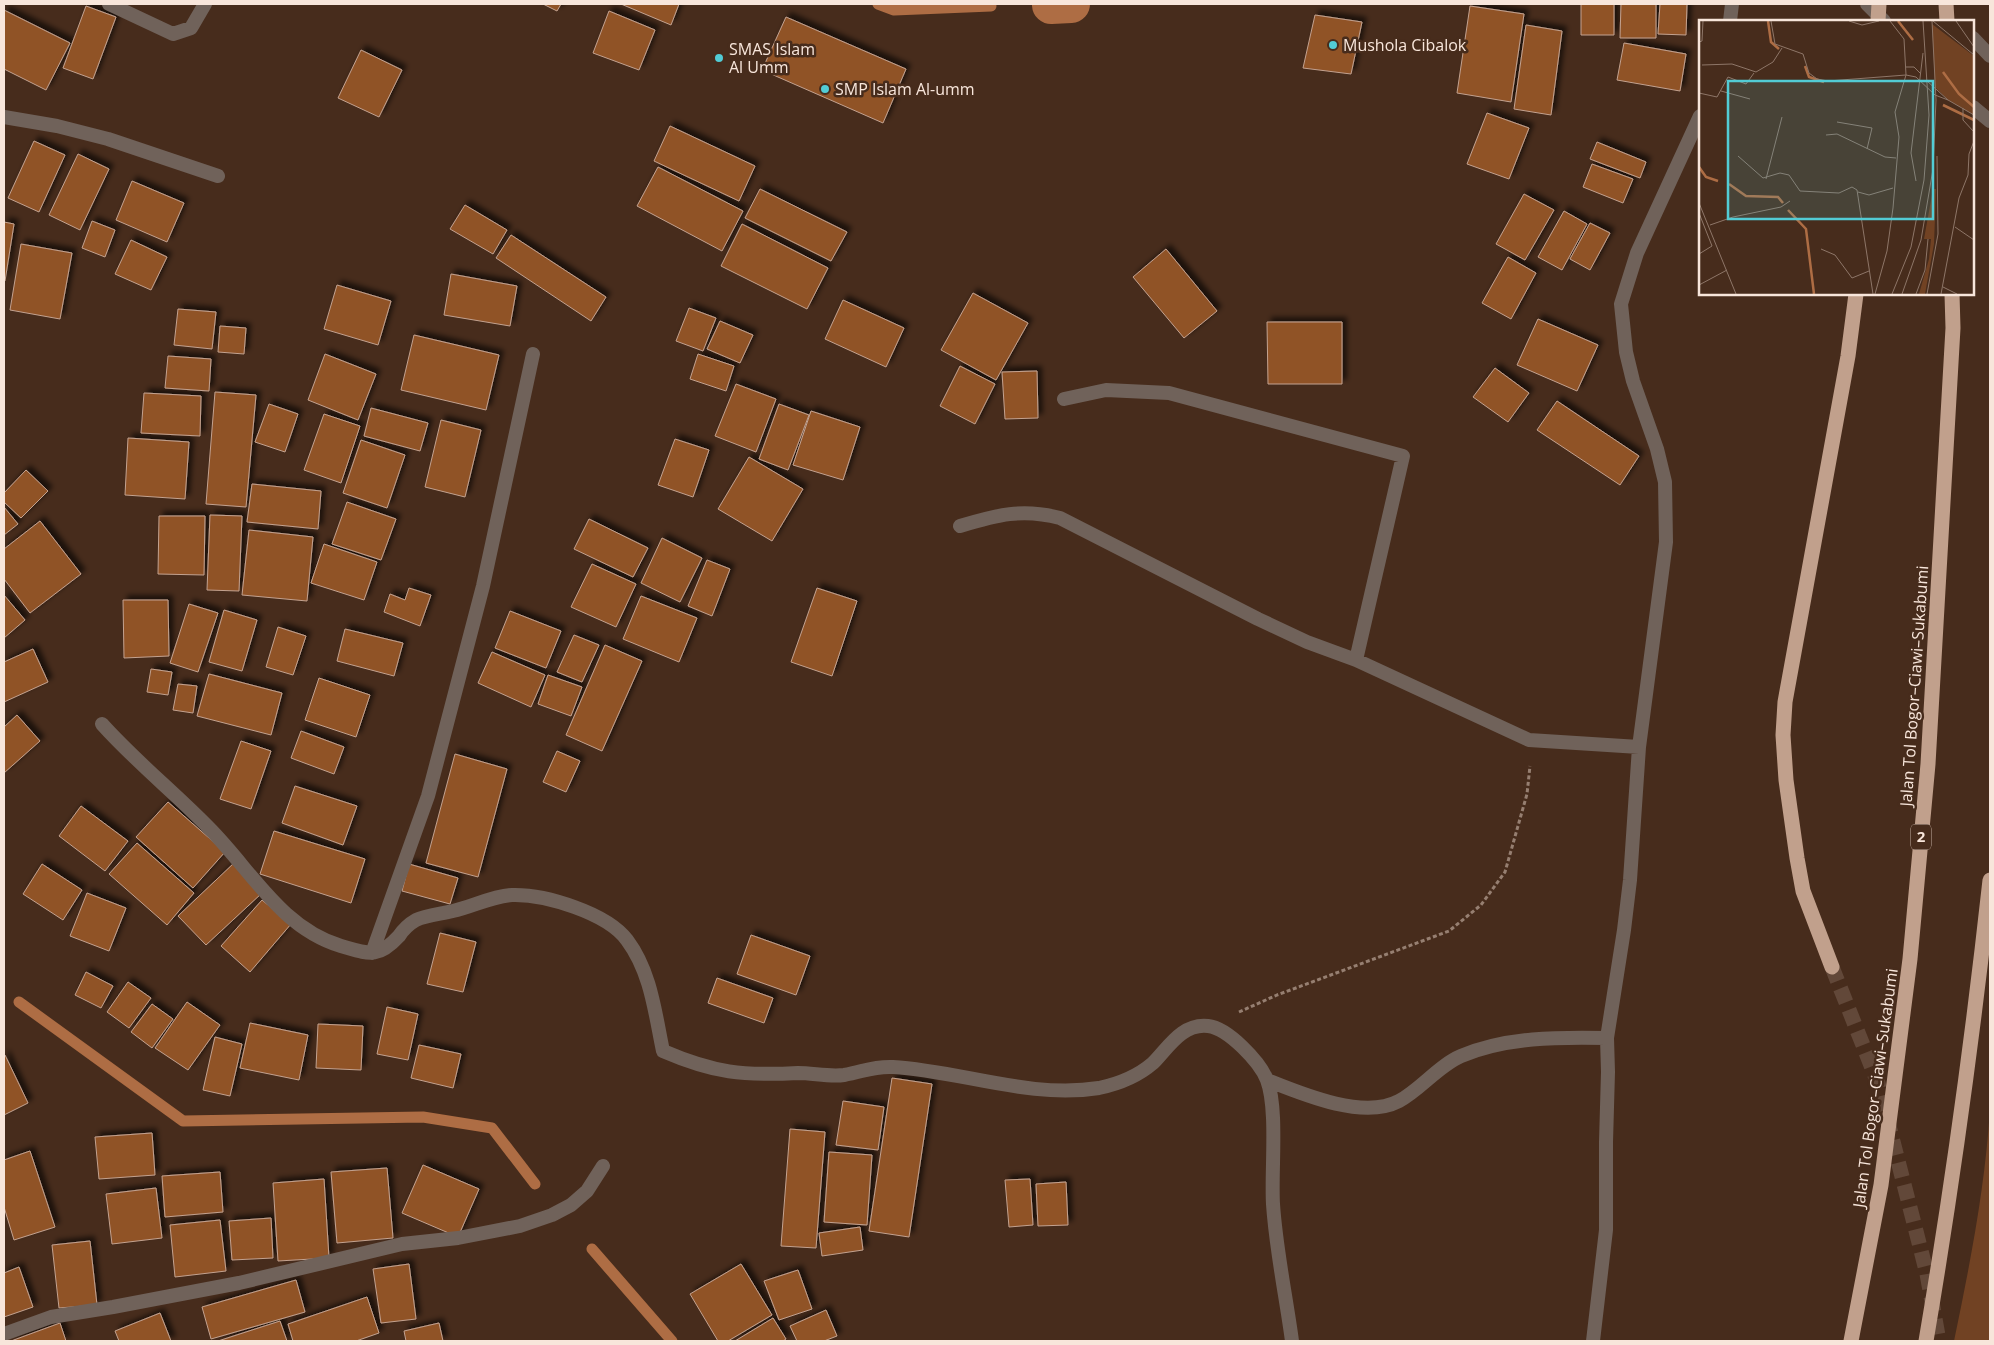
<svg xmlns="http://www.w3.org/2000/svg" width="1994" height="1345" font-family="'Open Sans',sans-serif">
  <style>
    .green { fill: #714223 }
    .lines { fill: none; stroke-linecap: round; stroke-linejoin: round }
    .stream { stroke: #ae6d44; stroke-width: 11 }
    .canal { stroke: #ae6d44; stroke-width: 38 }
    .building { fill: #905228; stroke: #c3a28f; filter: url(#shadow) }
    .motorway-tunnel { stroke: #624839; stroke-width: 15; stroke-dasharray: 15 8; stroke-linecap: butt }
    .path { stroke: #967f71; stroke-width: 3; stroke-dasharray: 4 2.5; stroke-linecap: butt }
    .minor { stroke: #70625a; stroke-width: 14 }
    .motorway { stroke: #c1a08c; stroke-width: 15 }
    .motorway-bridge { stroke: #c1a08c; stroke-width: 15 }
    .poi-dot { fill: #52ccd5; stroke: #472c1c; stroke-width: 2 }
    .labels { text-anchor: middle; stroke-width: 5; stroke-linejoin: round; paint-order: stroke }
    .shield { fill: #472c1c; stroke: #c3aea2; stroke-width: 1 }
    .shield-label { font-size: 15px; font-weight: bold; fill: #f8e6db }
    .poi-label { font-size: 16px; fill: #f8e6db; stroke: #472c1c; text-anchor: start }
    .street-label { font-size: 16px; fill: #f8e6db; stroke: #472c1c }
    .inset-river { fill: none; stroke: #ae6d44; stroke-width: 2.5 }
    .inset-road { fill: none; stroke: #8e7668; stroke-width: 1 }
    .view { fill: #52ccd5; fill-opacity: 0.15; stroke: #52ccd5; stroke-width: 2.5 }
    .inset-edge { fill: none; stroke: #f8e6db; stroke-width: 2.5 }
  </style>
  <defs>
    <filter id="shadow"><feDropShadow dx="4.5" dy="-4.5" stdDeviation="2.5" flood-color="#0009"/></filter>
  </defs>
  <rect width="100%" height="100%" fill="#472c1c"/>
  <path class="green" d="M1990,1109V1341H1954C1970,1264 1985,1188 1990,1109Z"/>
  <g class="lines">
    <path class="stream" d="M878,4L894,10L991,6
      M19,1002L183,1121L423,1117L492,1128L535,1184
      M592,1249L672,1341"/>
    <path class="canal" d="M1051,5L1071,4"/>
  </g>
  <path class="building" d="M543,4H561L557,11Z
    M621,4H679L671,25Z
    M1581,4H1614V35H1581Z
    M1621,4H1656V38H1620Z
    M1660,4H1687L1686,35L1658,34Z
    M86,6L116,17L93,79L63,68Z
    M1470,6L1524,14L1511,102L1457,93Z
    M4,10L70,43L46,90L4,69Z
    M609,11L655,30L639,70L593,53Z
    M1315,15L1362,22L1351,74L1303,68Z
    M786,17L906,69L883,123L762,70Z
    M1526,25L1562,31L1551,115L1514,109Z
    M1624,43L1686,54L1680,91L1617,80Z
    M361,50L402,70L379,117L338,98Z
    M1487,113L1529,128L1509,179L1467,164Z
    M670,126L755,166L739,201L654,161Z
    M34,141L65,155L39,212L8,198Z
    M1597,142L1646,162L1640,178L1590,159Z
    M78,154L109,169L80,230L49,215Z
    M1592,164L1633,179L1623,203L1583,187Z
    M658,167L743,211L722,251L637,206Z
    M132,181L184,203L167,242L116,220Z
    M760,189L847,232L831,261L745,218Z
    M1524,194L1554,210L1525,260L1496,244Z
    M465,205L507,230L493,254L450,229Z
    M1564,211L1587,224L1562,270L1538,257Z
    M92,221L115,230L105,257L82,248Z
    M4,222L14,224L5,281H4Z
    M1590,223L1610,233L1590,270L1570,259Z
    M742,224L828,268L807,309L721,266Z
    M511,235L606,297L591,321L496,258Z
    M131,240L167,257L151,290L115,274Z
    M21,244L72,253L60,319L10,310Z
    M1166,249L1217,311L1184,338L1133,277Z
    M1508,257L1536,273L1511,319L1482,303Z
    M451,274L517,286L510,326L444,315Z
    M337,285L391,301L378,345L324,329Z
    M973,293L1028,323L996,380L941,350Z
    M843,300L904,328L886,367L825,339Z
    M689,308L716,318L703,351L676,341Z
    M178,309L216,312L212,349L174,345Z
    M1538,319L1598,345L1577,391L1517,365Z
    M720,321L753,335L740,363L707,349Z
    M1267,322H1342V384H1268Z
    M220,326L246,328L244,354L218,352Z
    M414,335L499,355L486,410L401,390Z
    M325,354L376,374L358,420L308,400Z
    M698,354L734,366L726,391L690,379Z
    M168,356L211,359L209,391L165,388Z
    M960,366L995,384L975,424L940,406Z
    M1495,368L1529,393L1508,422L1473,397Z
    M1037,371L1038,418L1005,419L1002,372Z
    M736,384L776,399L756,452L715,436Z
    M215,392L256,395L246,507L206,504Z
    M144,393L201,396L200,436L141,433Z
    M1557,401L1639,456L1620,485L1537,430Z
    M269,404L298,414L285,452L255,442Z
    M779,404L809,415L788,470L759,459Z
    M371,408L428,423L420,451L364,436Z
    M811,411L860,427L843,480L793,465Z
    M324,414L360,426L341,483L304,470Z
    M441,420L481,430L465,497L425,487Z
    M128,438L189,442L185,499L125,495Z
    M675,439L709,450L693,497L658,485Z
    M361,440L405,455L387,508L343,493Z
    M749,457L803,489L772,541L718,509Z
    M26,470L48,491L21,518L4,502V493Z
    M252,484L321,491L318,529L247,522Z
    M347,502L396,519L381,560L332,544Z
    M4,507L18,524L4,535Z
    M210,515L242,516L239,591L207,590Z
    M159,516H205L204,575L158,574Z
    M589,519L648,548L633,577L574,549Z
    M40,521L81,574L30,613L4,579V549Z
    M249,530L313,537L307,601L242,595Z
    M662,538L702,558L680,602L641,583Z
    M324,544L377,562L364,600L311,583Z
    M707,560L730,569L712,616L688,606Z
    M592,564L636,584L616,627L571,607Z
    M409,588L431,595L420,626L384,612L390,594L405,600Z
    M817,588L857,601L832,676L791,662Z
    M4,595L25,620L4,638Z
    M641,596L697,618L679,662L623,639Z
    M123,600H168L169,656L124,658Z
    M189,604L218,613L198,672L170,663Z
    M224,610L257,620L242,671L209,662Z
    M510,611L561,631L546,668L495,648Z
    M278,627L306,636L293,675L266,667Z
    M345,629L403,643L394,676L337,661Z
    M574,635L599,645L582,682L557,672Z
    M605,645L642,661L602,751L566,735Z
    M33,649L48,682L4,702V662Z
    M492,652L545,675L531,707L478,683Z
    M151,669L172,672L168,695L147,692Z
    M209,674L282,693L271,735L197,716Z
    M548,675L582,687L571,716L538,704Z
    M319,678L370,695L356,737L305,720Z
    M178,684L197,686L193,713L173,710Z
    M17,715L40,741L4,773V727Z
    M301,731L344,747L334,774L291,758Z
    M241,741L271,751L251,809L220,799Z
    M557,751L580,761L566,792L543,782Z
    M455,754L507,769L478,877L426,863Z
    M295,786L357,806L343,845L282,823Z
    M168,802L225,852L193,888L136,837Z
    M81,806L128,841L105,871L59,836Z
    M274,831L365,859L351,903L260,874Z
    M137,843L194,893L167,925L109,874Z
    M234,863L262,893L206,945L178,916Z
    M42,864L82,890L63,920L23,894Z
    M409,864L458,878L450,904L402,891Z
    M87,893L126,908L109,951L70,936Z
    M262,900L291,924L250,972L221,946Z
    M440,933L476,942L463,992L427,984Z
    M751,935L810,956L796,995L737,974Z
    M86,972L113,986L101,1008L75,995Z
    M717,978L773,998L764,1023L708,1003Z
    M128,982L151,998L129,1028L107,1012Z
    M187,1002L220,1025L188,1070L155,1048Z
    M152,1004L173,1019L152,1048L131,1032Z
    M387,1007L418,1014L408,1060L377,1054Z
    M250,1023L308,1035L299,1080L240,1068Z
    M318,1024L363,1026L361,1070L316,1068Z
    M215,1037L242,1044L230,1096L203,1090Z
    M419,1045L461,1054L453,1088L411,1078Z
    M5,1055L28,1103L4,1115V1056Z
    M892,1078L932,1084L909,1237L869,1231Z
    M843,1101L884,1107L878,1150L836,1145Z
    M790,1129L825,1132L816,1248L781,1246Z
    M152,1133L155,1175L99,1179L95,1137Z
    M30,1151L55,1227L14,1240L4,1207V1160Z
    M829,1152L872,1155L867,1225L824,1222Z
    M423,1165L479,1189L458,1237L402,1213Z
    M387,1168L393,1238L337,1243L331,1172Z
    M220,1172L223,1212L165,1217L162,1176Z
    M324,1179L329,1258L278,1261L273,1183Z
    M1030,1179L1033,1225L1009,1227L1005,1180Z
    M1066,1182L1068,1225L1038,1226L1036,1184Z
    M156,1188L162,1238L112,1244L106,1194Z
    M271,1218L273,1258L232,1260L229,1221Z
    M220,1220L226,1271L175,1277L170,1225Z
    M860,1227L863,1250L822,1256L819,1233Z
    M90,1241L97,1305L59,1308L52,1245Z
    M409,1264L416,1319L381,1323L373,1269Z
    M741,1264L772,1315L728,1341H718L690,1294Z
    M19,1267L33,1307L4,1317V1273Z
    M798,1270L812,1309L779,1320L764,1281Z
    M296,1280L305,1312L211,1339L202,1307Z
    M367,1297L379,1333L356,1341H293L288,1324Z
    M826,1310L837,1336L824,1341H797L790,1326Z
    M160,1313L171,1341H119L115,1331Z
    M773,1318L786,1339L783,1341H735Z
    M280,1321L287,1341H218Z
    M60,1323L66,1341H11Z
    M439,1323L443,1341H406L404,1331Z"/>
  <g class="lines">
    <path class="motorway-tunnel" d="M1832,967L1878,1083L1927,1274L1939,1341"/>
    <path class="path" d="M1239,1012L1277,995L1449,931L1481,905L1505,872L1527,794L1530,766"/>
    <path class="minor" d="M109,4L173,34L191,28L205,4
      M1867,4L1884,21
      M1730,21L1732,4
      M1973,38L1990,56
      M1973,107L1990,121
      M4,117L57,126L108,139L218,176
      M1064,399L1106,390L1169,393L1403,456L1356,660
      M960,526C997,515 1022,508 1060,518L1258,619L1307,642L1356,660L1529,740L1639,747
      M102,724C135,761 174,792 209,828C251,870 281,928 341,946C369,954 378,959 399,936C403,930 409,924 416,920C426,915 441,914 453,911C472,907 492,896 512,895C545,894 607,913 627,940C651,972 655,1013 663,1051C714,1073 743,1076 798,1073C813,1073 829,1077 844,1075C863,1072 872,1066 893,1067C961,1071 1030,1099 1099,1088C1118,1084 1138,1076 1153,1063C1168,1048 1182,1023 1208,1026C1228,1028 1260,1062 1267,1080C1278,1109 1271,1171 1273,1204C1276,1250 1286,1296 1292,1341
      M372,953L428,796L483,586L533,354
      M1267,1080C1302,1094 1363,1120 1399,1101C1421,1089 1438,1066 1461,1056C1506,1037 1558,1037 1607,1038
      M4,1334L51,1317L113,1307L239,1283L402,1244L458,1238L520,1226L552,1215L571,1205L587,1191L603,1166
      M1593,1341L1606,1230V1142L1608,1072L1607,1038L1624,930L1630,880L1639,747L1666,542L1665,482L1657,449L1633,381L1626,352L1621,304L1637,253L1700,116"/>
    <path class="motorway" d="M1832,967L1803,891L1797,858L1786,780L1783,735L1785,702L1848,356L1856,294
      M1851,1341L1881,1185L1910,959L1928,764L1953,328L1952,294
      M1926,1341C1952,1188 1973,1035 1990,880"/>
    <path class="motorway-bridge" d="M1946,4L1947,21
      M1878,21L1879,4"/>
  </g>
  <g class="poi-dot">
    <circle cx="1333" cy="45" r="5"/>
    <circle cx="719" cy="58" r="5"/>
    <circle cx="825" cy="89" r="5"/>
  </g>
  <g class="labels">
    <rect class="shield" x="1911" y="824.5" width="20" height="25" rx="4"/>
    <g class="shield-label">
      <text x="1921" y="842">2</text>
    </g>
    <g class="poi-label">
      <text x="1343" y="51">Mushola Cibalok</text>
      <text x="729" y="55">SMAS Islam<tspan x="729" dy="18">Al Umm</tspan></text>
      <text x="835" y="95">SMP Islam Al-umm</text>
    </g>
    <g class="street-label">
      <text transform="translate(1914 686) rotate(-86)" y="6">Jalan Tol Bogor–Ciawi–Sukabumi</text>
      <text transform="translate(1875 1088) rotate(-82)" y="6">Jalan Tol Bogor–Ciawi–Sukabumi</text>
    </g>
  </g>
  <g transform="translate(1699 20)">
    <rect width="275" height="275" fill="#472c1c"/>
    <path d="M233,4L275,36V95L249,80L236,67ZM234,169H237L235,224L226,274H220L230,239L232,219H225Z" fill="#714223"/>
    <path class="inset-river" d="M69,1L72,22L80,29M199,1L214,20M106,46L110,57L125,62M244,52L260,74L275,87M244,85L275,100M0,147L7,157L19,161M30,164L47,176L79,177L84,183M89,190L107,209L115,274"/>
    <path class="inset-road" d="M72,1L76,24L104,34L110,53L118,59L129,61L207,55L217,57L236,75L249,80M150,1L163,5L180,1M234,1L275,35M257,1L275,27M0,22L3,21L4,1M3,45L33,44L57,52L74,42L83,28M207,47H215L222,54M228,61L249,80L275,95M22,71L51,79M0,73L18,77L29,57L47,64L55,53M264,88V100L275,112M138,102L173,108L168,129M127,115L138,114L186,137L197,138M39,136L64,158L81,153L90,155L101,171L140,173L153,167L158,170L174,274M67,159L83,97M217,161L212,133L224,33M159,172L170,175L194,168M0,183L37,274M0,193L13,226L0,234M11,205L34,197L82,187L91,181M256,207L275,220M122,229L136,235L153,258L170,251M0,265L28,250M244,267L258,274M176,274L188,231L194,188L200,117L196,92L207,55L205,19L191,1M193,274L212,227L225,160L230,95L224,1M203,274L222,220L234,149L237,80L233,1M217,274L226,250L229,219M228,274L239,214L238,136M242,274L260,178L269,155L270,134L275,121"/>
    <path class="view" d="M29,61H234V199H29Z"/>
    <rect width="275" height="275" class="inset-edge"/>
  </g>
  <rect width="1994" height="1345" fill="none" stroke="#f8e6db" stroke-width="10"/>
</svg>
